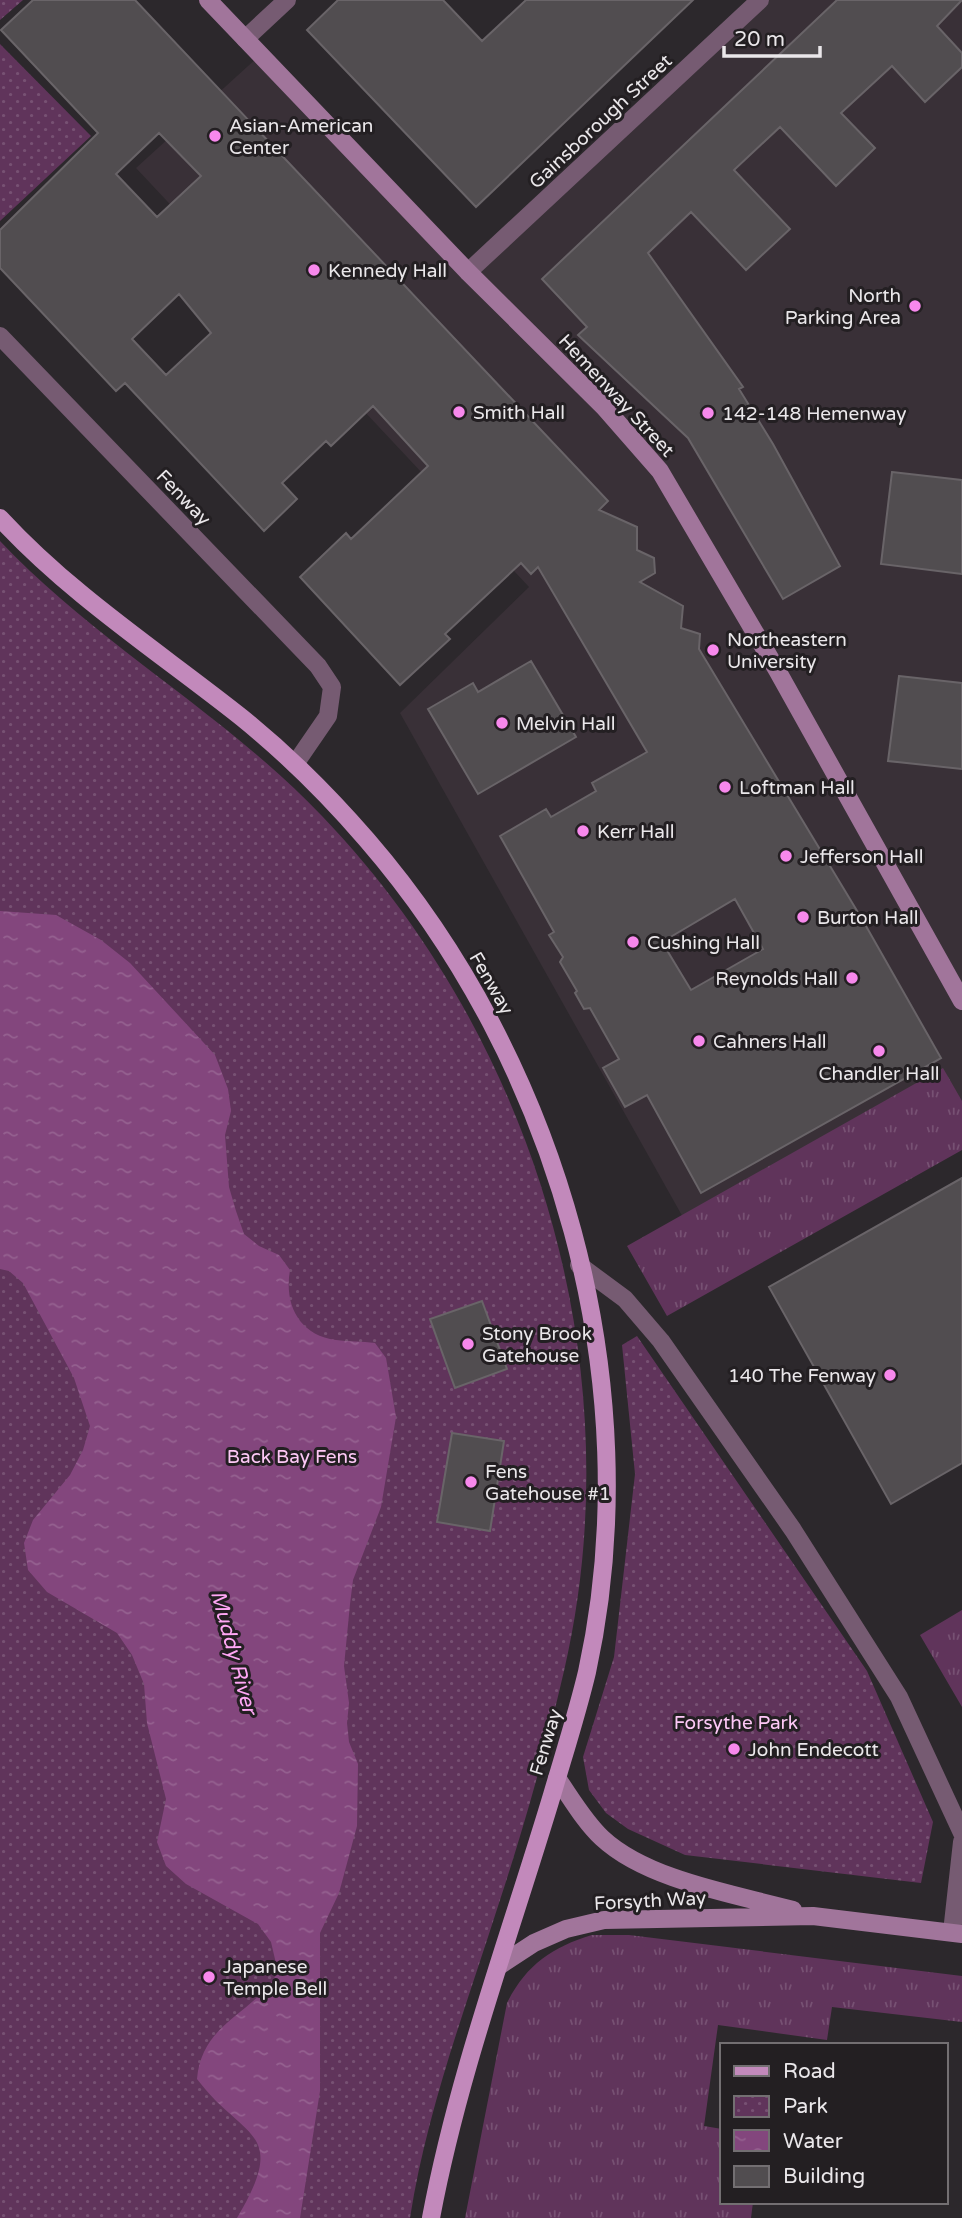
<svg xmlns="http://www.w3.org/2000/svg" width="962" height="2218" font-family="'Varela Round',sans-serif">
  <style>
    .built { fill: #393037 }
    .grass { fill: url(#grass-tufts) }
    .park { fill: url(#park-dots) }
    .water { fill: url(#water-ripples) }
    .building { fill: #514d50; stroke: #696468; stroke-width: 2; fill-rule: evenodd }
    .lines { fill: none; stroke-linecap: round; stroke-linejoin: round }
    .minor { stroke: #765b72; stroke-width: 18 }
    .secondary { stroke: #a1759b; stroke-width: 18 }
    .primary { stroke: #c289bb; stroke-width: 18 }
    .poi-dot { fill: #f788ec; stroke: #231f22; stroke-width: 2.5 }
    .labels { text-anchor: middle; stroke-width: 6; stroke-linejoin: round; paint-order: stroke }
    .street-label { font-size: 19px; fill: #eae7ea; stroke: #231f22 }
    .poi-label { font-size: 19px; fill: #eae7ea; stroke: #231f22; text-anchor: start }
    .park-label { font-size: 19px; fill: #fdc8f6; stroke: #231f22 }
    .water-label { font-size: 21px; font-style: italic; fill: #ffa7f5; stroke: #231f22 }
  </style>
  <defs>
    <pattern id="grass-tufts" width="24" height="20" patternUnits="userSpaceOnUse" patternTransform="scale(1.75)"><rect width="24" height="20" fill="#60345b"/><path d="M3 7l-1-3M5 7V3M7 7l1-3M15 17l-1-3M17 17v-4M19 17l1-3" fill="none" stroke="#775173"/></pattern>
    <pattern id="park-dots" width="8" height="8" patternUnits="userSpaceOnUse" patternTransform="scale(1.75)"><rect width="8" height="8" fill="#60345b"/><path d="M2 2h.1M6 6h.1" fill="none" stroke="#775173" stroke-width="1.8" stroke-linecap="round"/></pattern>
    <pattern id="water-ripples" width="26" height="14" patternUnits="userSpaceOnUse" patternTransform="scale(1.75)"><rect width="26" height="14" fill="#83467d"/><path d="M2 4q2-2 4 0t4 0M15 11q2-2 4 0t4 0" fill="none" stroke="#956190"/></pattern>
  </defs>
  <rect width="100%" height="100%" fill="#2c282c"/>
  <path class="built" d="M760,0H962V1105L703,1253L400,713L529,587L136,168L260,55L469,272Z"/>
  <path class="grass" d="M943,1068L962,1101V1150L667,1316L627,1246Z
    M962,1610V1707L920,1635Z
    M592,1935H629L962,1976V2022L832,2007L827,2040L718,2025L704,2126L722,2129V2202H753L751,2218H465L507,2003C526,1965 552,1947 592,1935Z"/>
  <path class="park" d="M0,0H23L0,20Z
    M0,44L91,136L0,221Z
    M0,541C97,644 224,713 322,816C536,1039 634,1369 564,1671C546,1749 524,1827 499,1903C466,2007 427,2109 410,2218H0Z
    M637,1336L867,1671L933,1822L921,1883L685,1855L628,1829L606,1813L589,1790L583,1757L614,1657L635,1474L622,1345Z"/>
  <path class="water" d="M0,911L56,915L101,940L130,963L215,1055L228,1089L231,1111L225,1135L229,1187L236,1211L244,1234L259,1246L279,1255L290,1270C284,1303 298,1335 336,1340C348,1342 362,1341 375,1343L386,1358L396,1417L381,1507L353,1580L350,1604L344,1666L349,1703L347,1723L349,1742L358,1764L357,1826L339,1893L320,1933V2091L300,2218H237C290,2129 243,2140 197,2079C202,2022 252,2016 278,1972L271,1942L258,1924L186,1884L166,1866L157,1842L166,1799L147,1723L144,1684L132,1655L117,1633L47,1592L28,1570L24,1543L33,1520L70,1475L83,1450L90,1426L74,1378L23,1283L9,1271L0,1269Z"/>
  <path class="building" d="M33,0H135L608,501L599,510L637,527V550L654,558L655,573L640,582L683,606L681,628L700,634L699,649L862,919L941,1058L701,1193L647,1095L625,1107L603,1068L619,1059L590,1008L584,1009L575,993L577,991L560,962L563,957L549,935L554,932L500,836L546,809L551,817L596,791L592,783L647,752L538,567L531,574L521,563L445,634L450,639L400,685L300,577L346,533L351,539L428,466L373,406L331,446L326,441L282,483L297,499L264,531L125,383L116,391L0,268V230L98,133L1,30ZM159,133L201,176L157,217L116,174ZM179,294L211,333L166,375L132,339ZM735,899L763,949L691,990L662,942Z
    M338,0H443L482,41L526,0H693L476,207L307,30Z
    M837,0H962L937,26L962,53V67L925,102L892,66L841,113L875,148L836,186L780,127L734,170L790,229L746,270L691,212L648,253L743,387L739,389L773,444L840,566L783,599L688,438L578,335L587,327L542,279Z
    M892,472L962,480V574L881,564Z
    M531,661L576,737L478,794L428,709L473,683L478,692Z
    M899,676L962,683V769L888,761Z
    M962,1178V1463L891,1504L769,1287Z
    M482,1301L507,1369L455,1388L430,1319Z
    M452,1433L504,1441L490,1531L437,1522Z"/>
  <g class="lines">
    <path class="minor" d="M245,39L287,0
      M468,272L760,0
      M0,336L318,666L332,687L328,716L295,764
      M579,1265L625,1299L661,1341L793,1530L899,1697L962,1833
      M952,1932L962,1842"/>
    <path class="secondary" d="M208,0L468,272L604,407L660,471L777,670L962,1001
      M557,1778C571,1798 584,1821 602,1838C647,1880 734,1894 793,1910
      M499,1966L534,1943L566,1929L604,1920L813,1916L962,1934"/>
    <path class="primary" d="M0,518C71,595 159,652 241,717C287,754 329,796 367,840C559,1062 650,1384 587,1672C577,1714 564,1754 552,1795C510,1935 458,2074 431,2218"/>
  </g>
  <g class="poi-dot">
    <circle cx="215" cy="136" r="7"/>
    <circle cx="314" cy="270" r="7"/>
    <circle cx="915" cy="306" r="7"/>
    <circle cx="459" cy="412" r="7"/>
    <circle cx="708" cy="413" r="7"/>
    <circle cx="713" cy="650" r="7"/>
    <circle cx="502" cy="723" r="7"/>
    <circle cx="725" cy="787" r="7"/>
    <circle cx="583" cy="831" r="7"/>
    <circle cx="786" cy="856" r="7"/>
    <circle cx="803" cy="917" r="7"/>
    <circle cx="633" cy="942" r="7"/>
    <circle cx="852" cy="978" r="7"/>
    <circle cx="699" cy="1041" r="7"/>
    <circle cx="879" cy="1051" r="7"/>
    <circle cx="468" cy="1344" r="7"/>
    <circle cx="890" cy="1375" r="7"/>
    <circle cx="471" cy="1482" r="7"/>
    <circle cx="734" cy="1749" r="7"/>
    <circle cx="209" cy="1977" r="7"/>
  </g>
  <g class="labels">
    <g class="street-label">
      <text transform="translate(600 121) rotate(-43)" y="7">Gainsborough Street</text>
      <text transform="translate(617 395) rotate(47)" y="7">Hemenway Street</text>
      <text transform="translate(184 497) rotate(46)" y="7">Fenway</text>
      <text transform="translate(492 983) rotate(60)" y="7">Fenway</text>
      <text transform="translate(545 1742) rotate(-73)" y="7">Fenway</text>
      <text transform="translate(650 1900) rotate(-3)" y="7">Forsyth Way</text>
    </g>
    <g class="poi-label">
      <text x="229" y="132">Asian-American<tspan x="229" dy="22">Center</tspan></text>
      <text x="328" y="277">Kennedy Hall</text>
      <text x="901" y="302" text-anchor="end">North<tspan x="901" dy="22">Parking Area</tspan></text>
      <text x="473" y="419">Smith Hall</text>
      <text x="722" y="420">142-148 Hemenway</text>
      <text x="727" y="646">Northeastern<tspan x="727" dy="22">University</tspan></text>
      <text x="516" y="730">Melvin Hall</text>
      <text x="739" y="794">Loftman Hall</text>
      <text x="597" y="838">Kerr Hall</text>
      <text x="800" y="863">Jefferson Hall</text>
      <text x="817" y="924">Burton Hall</text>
      <text x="647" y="949">Cushing Hall</text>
      <text x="838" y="985" text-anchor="end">Reynolds Hall</text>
      <text x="713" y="1048">Cahners Hall</text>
      <text x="879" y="1080" text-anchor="middle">Chandler Hall</text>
      <text x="482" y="1340">Stony Brook<tspan x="482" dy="22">Gatehouse</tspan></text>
      <text x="876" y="1382" text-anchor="end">140 The Fenway</text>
      <text x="485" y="1478">Fens<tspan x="485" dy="22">Gatehouse #1</tspan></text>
      <text x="748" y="1756">John Endecott</text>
      <text x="223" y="1973">Japanese<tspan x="223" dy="22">Temple Bell</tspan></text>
    </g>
    <g class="park-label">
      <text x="292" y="1463">Back Bay Fens</text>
      <text x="736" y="1729">Forsythe Park</text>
    </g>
    <g class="water-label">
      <text transform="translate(234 1652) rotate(75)" y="7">Muddy River</text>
    </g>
  </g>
  <rect x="720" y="2043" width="228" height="161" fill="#231f22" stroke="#736f72" stroke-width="2"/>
  <rect x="734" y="2066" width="35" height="10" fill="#c289bb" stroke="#736f72" stroke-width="2"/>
  <text x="783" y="2078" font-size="21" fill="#eae7ea">Road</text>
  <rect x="734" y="2096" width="35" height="21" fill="url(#park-dots)" stroke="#736f72" stroke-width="2"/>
  <text x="783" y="2113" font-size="21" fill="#eae7ea">Park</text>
  <rect x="734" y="2130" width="35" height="21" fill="url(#water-ripples)" stroke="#736f72" stroke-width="2"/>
  <text x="783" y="2148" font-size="21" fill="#eae7ea">Water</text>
  <rect x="734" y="2166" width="35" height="21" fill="#514d50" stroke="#736f72" stroke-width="2"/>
  <text x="783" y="2183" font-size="21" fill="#eae7ea">Building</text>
  <path d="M724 46v10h96v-10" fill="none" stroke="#eae7ea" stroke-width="3.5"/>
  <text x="734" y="46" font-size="21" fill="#eae7ea" stroke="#231f22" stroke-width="5" paint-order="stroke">20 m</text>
</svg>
